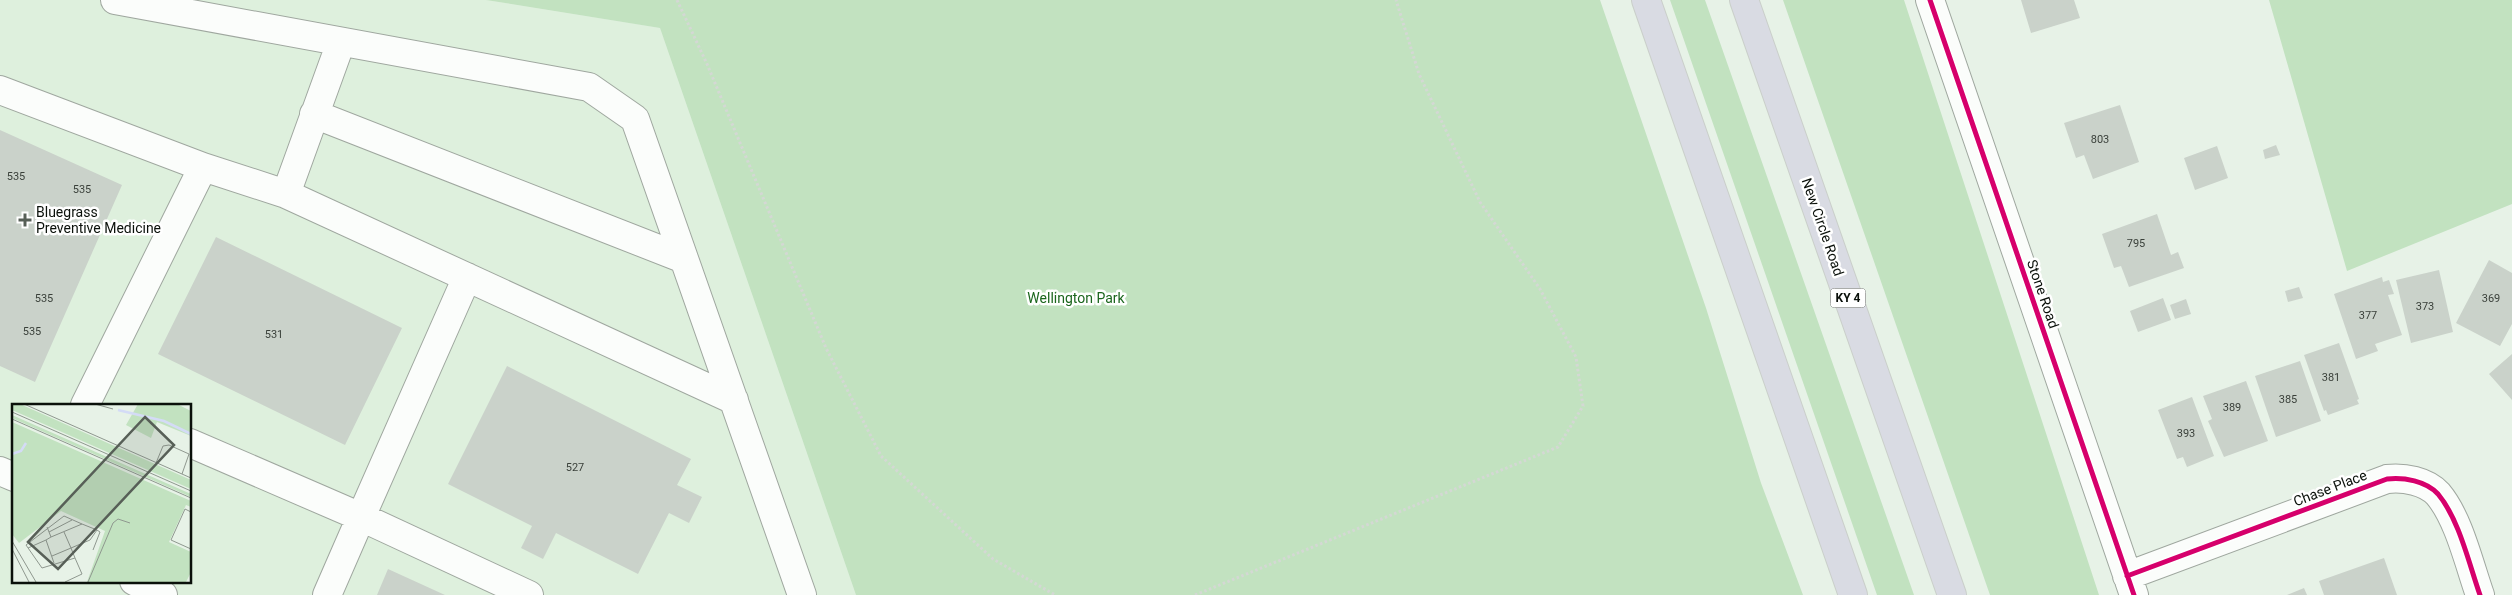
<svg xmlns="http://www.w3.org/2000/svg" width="2512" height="595" font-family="Roboto,sans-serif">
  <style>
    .built { fill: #def0dd; fill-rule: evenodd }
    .green { fill: #c2e2c0 }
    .building { fill: #cad2ca }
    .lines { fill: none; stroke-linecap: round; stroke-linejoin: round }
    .minor-casing { stroke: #9fa79f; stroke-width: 30 }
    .highway-casing { stroke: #cacfca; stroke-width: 30 }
    .path { stroke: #d4d8d4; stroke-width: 3; stroke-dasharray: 2.5 2.5; stroke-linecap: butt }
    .minor { stroke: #fbfdfb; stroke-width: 28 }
    .highway { stroke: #d9dbe3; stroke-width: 28 }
    .cycleway-casing { stroke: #fff; stroke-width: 8 }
    .cycleway { stroke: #d6006c; stroke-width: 5 }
    .poi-dot { fill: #575f57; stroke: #fff; stroke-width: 2 }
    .labels { text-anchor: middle; stroke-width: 5; stroke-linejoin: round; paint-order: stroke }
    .number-label { font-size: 11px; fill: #3a403a }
    .shield { fill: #fff; stroke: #545854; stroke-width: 1 }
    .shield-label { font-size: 12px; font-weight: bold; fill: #0a100a }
    .poi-label { font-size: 14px; fill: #0a100a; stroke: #fff; text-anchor: start }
    .street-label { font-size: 14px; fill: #0a100a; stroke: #fff }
    .park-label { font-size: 14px; fill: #1b661d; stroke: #fff }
    .inset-river { fill: none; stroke: #d4dbf6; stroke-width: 2.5 }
    .inset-road { fill: none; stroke: #8f988f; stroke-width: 1 }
    .view { fill: #575f57; fill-opacity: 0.15; stroke: #575f57; stroke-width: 2.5 }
    .inset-edge { fill: none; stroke: #0a100a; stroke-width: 2.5 }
  </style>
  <rect width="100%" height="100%" fill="#e7f2e7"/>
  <path class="built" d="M0,0H486L660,28L856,595H0ZM14,405H190V581H14Z"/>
  <path class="green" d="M486,0H1600L1706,308L1761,483L1803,595H856L660,28Z
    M1670,0H1705L1914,595H1877Z
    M1783,0H1904L2099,595H1990Z
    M2269,0H2512V204L2347,271Z"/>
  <path class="building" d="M2021,0H2074L2080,18L2031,33Z
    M2120,105L2139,162L2093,179L2084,155L2076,158L2064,123Z
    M0,130L122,185L35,382L0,366Z
    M2276,145L2280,155L2265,159L2263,150Z
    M2217,146L2228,178L2195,190L2184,158Z
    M2157,214L2171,255L2178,252L2184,268L2129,287L2121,266L2114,268L2102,234Z
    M216,237L402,328L345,445L158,354Z
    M2489,260L2512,273V324L2500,346L2456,323Z
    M2439,270L2453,332L2411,343L2396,280Z
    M2382,277L2383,282L2389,280L2394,294L2388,295L2402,335L2375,344L2378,351L2356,359L2334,294Z
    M2299,287L2303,298L2288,302L2285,291Z
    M2163,298L2171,320L2138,332L2130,311Z
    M2186,299L2191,314L2175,319L2170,305Z
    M2339,343L2359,399L2357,400L2359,404L2328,415L2326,410L2324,411L2304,355Z
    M2512,354V400L2489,374Z
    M2300,361L2321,421L2276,437L2255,376Z
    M507,366L691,459L677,485L702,497L689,523L669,513L638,574L556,533L543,559L521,548L532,526L448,484Z
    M2246,381L2268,441L2224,457L2208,421L2212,419L2203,396Z
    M2192,397L2214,456L2187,467L2183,457L2177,459L2158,410Z
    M2384,558L2397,595H2324L2319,581Z
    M388,569L445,595H377Z
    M2304,588L2307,595H2287Z"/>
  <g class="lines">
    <g class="minor-casing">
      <path id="minor" d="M115,0L589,87L635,119L802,595
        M1930,0L2134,595
        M0,90L203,167
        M314,114L684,259
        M286,194L734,400
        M85,405L203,167L286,194L341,42
        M190,443L361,517L467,277
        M0,471L14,477
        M2127,576L2387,479C2404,477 2426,481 2438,494C2459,519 2469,564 2480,595
        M134,581L163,595
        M327,595L361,517L529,595"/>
    </g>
    <g class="highway-casing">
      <path id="highway" d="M1646,0L1853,595
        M1744,0L1952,595"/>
    </g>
    <path class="path" d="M677,0L707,64L826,348L881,456L993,559L1055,595
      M1195,595L1558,447L1583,406L1576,357L1540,289L1480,202L1419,74L1396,0"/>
    <use href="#minor" class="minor"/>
    <use href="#highway" class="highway"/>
    <g class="cycleway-casing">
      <path id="cycleway" d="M1930,0L2134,595
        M2127,576L2387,479C2404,477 2426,481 2438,494C2459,519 2469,564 2480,595"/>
    </g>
    <use href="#cycleway" class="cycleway"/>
  </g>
  <path class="poi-dot" d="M22.5 212.5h5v5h5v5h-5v5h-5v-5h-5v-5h5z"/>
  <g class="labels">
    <g class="number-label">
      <text x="2100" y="143">803</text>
      <text x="16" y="180">535</text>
      <text x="82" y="193">535</text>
      <text x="2136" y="247">795</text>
      <text x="44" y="302">535</text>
      <text x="2491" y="302">369</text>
      <text x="2425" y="310">373</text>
      <text x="2368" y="319">377</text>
      <text x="32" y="335">535</text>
      <text x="274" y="338">531</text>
      <text x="2331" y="381">381</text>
      <text x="2288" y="403">385</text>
      <text x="2232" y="411">389</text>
      <text x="2186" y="437">393</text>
      <text x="575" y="471">527</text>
    </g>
    <rect class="shield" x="1830.5" y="288.5" width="35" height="19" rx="4"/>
    <g class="shield-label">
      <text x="1848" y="302">KY 4</text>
    </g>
    <g class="poi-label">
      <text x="36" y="217">Bluegrass<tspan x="36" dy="16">Preventive Medicine</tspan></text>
    </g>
    <g class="street-label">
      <text transform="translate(1823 227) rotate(71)" y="5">New Circle Road</text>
      <text transform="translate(2043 294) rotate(71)" y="5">Stone Road</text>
      <text transform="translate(2330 488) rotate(-21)" y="5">Chase Place</text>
    </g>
    <g class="park-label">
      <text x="1076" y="303">Wellington Park</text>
    </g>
  </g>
  <g transform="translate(12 404)">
    <rect width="179" height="179" fill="#e7f2e7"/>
    <path d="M0,0H8L179,76V85L0,6ZM126,0H165L179,7V32L145,18L139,34L114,21ZM0,11L179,90V93L0,14ZM0,18L179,97V103L174,101L157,138L179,148V168L174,178H75L93,127L49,107L7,139L0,130Z" fill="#c2e2c0"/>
    <path class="inset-river" d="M106,6L152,17L179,30M0,50L9,47L14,39"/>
    <path class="inset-road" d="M12,0L179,74M83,0L101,5M0,8L179,87M0,15L179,94M144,59L151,42L157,41L177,50L170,70M179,108L173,105L159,136L179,145M35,123L39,133L34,136L42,159M37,128L60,116M39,133L70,120M0,137L24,178M16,144L34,136M0,145L17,178M81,146L88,128L85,126L70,120L52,112L14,141L30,164L63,154L59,144L78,136L85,126M40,152L59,144L52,128M53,178L70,170L63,154M76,178L101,119L106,115L118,119"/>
    <path class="view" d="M133,13L162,41L46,165L16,138Z"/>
    <rect width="179" height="179" class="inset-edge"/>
  </g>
</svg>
